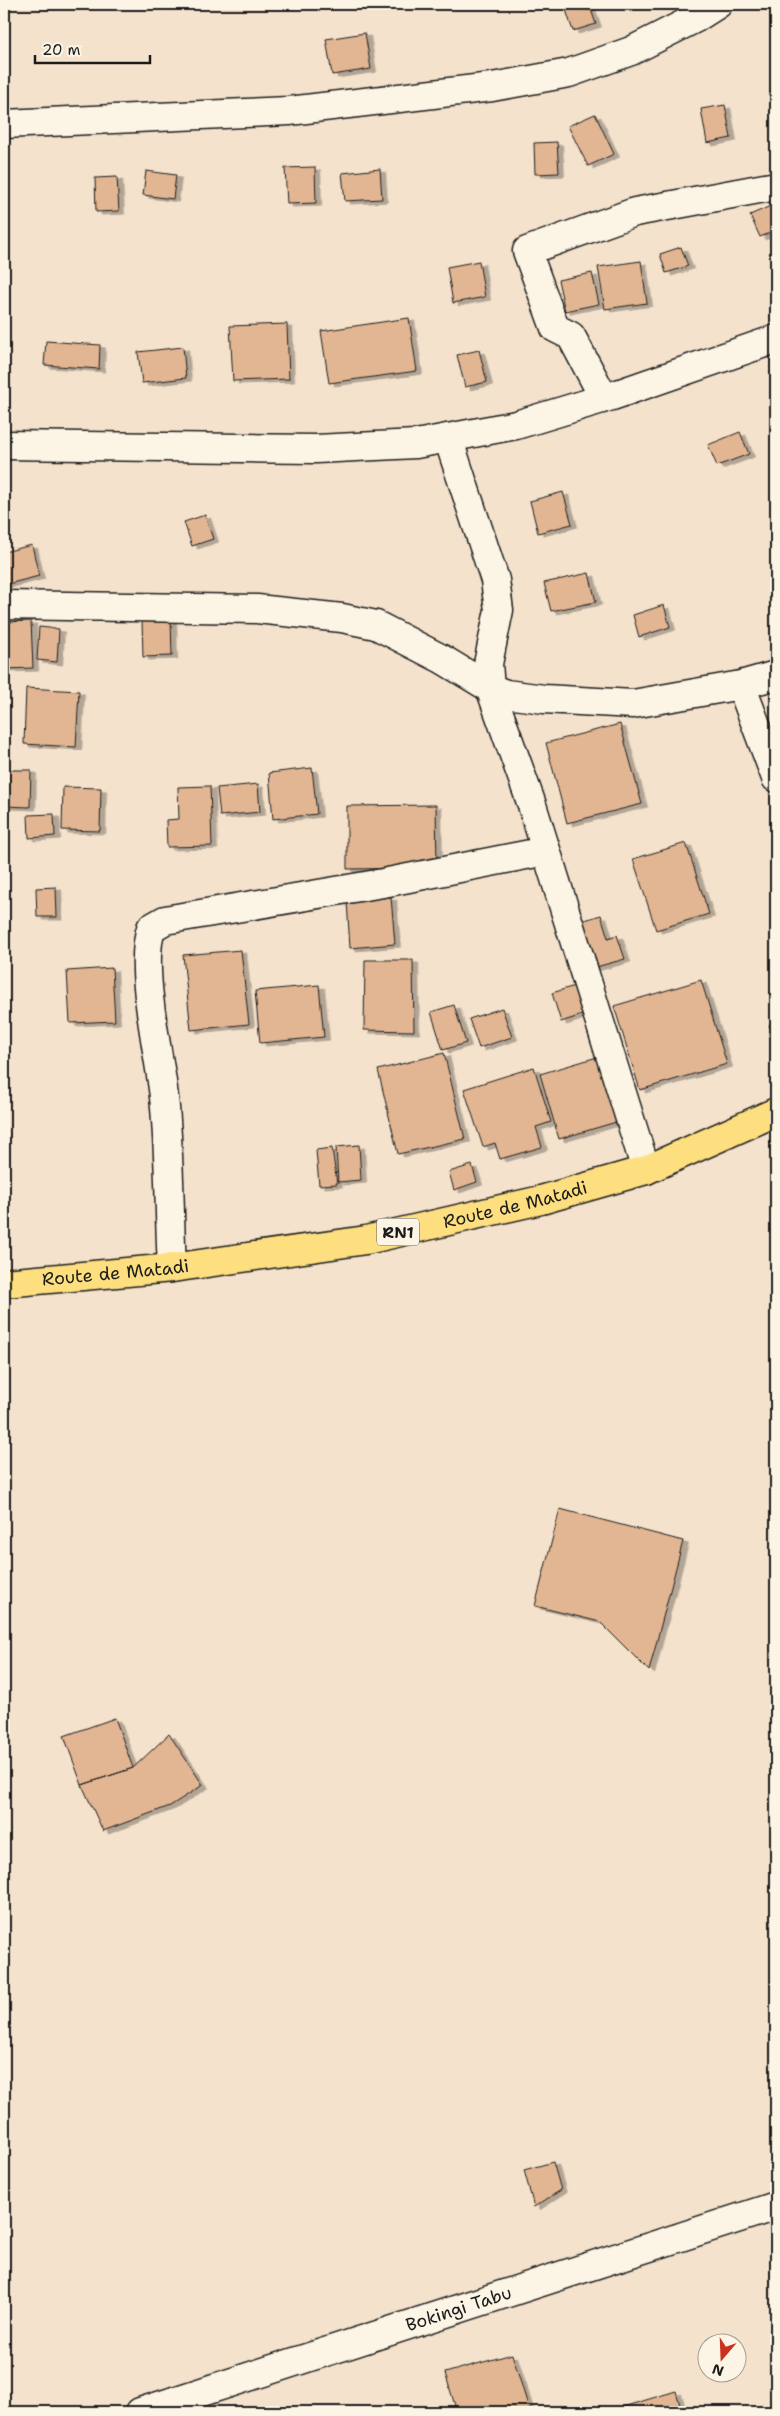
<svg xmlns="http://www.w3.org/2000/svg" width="780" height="2416" font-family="'Shantell Sans',sans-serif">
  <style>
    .building { fill: #e2b692; stroke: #1c1c1c; filter: url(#shadow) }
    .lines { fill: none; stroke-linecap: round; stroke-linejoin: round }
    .minor-casing { stroke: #1c1c1c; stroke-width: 31 }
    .highway-casing { stroke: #1c1c1c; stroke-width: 31 }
    .minor { stroke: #fcf5e5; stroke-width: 28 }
    .highway { stroke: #fedf80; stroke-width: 28 }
    .labels { text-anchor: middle; stroke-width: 4; stroke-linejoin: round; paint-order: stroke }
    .shield { fill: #fcf5e5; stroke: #5f5d58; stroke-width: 1 }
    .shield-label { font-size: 16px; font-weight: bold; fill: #1c1c1c }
    .street-label { font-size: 18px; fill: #1c1c1c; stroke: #fcf5e5 }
  </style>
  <defs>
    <filter id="shadow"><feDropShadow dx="5.5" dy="3" stdDeviation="0" flood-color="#0004"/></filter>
  </defs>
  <rect width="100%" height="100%" fill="#f4e2cc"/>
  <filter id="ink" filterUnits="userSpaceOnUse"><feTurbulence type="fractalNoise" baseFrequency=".02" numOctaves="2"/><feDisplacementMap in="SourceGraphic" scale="10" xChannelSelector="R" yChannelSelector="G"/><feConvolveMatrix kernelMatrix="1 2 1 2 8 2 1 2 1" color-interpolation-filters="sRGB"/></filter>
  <g filter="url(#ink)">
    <path class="building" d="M564,4H589L596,24L573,31Z
      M365,33L371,69L332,75L326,39Z
      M725,105L731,138L707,143L701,109Z
      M595,114L614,154L588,166L568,126Z
      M557,142L559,173L535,174L534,143Z
      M315,167L316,203L287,204L285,168Z
      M380,169L382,199L345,201L342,173Z
      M146,171L176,175L173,199L143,195Z
      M117,177L119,211L96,212L95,178Z
      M773,205L776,213V230L760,237L750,215Z
      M681,247L688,266L666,273L660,254Z
      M479,261L485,297L453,303L447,267Z
      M641,261L647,303L605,309L598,267Z
      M592,273L599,304L565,311L558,280Z
      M409,318L417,371L329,383L321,331Z
      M287,324L289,379L233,381L230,326Z
      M46,341L100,345L99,369L44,365Z
      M183,347L186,378L142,383L138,352Z
      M479,350L487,382L465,387L457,355Z
      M740,432L749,454L717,466L708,445Z
      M563,492L572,524L538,533L530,501Z
      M205,515L213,539L192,546L184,522Z
      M32,545L39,576L4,585V552Z
      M589,573L596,602L551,611L544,583Z
      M664,605L670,627L639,637L633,615Z
      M171,619L172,656L143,657L142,620Z
      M31,621L33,668L4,669V622Z
      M39,627L59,629L57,662L37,660Z
      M26,688L79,691L76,747L24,744Z
      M620,724L642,804L567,823L546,743Z
      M312,768L317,814L273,819L269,773Z
      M4,770H31L30,807L4,806Z
      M258,784L260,812L220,816L217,788Z
      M210,786L212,846L167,847L166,820L179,819L178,787Z
      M63,787L101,788L100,831L62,830Z
      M436,805L437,868L347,869V806Z
      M54,814L55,836L29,838L28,815Z
      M686,843L709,914L656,930L633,859Z
      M56,887L57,917H37L36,888Z
      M391,897L395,944L350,948L347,901Z
      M601,915L608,938L617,935L625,959L589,969L575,923Z
      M241,950L249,1024L191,1030L183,955Z
      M365,960H413L414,1031L364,1030Z
      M112,968L115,1021L70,1023L67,971Z
      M701,980L727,1064L640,1090L614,1006Z
      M319,985L324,1037L260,1043L255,991Z
      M578,985L588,1013L561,1022L552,993Z
      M454,1005L466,1043L443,1050L431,1012Z
      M502,1008L512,1037L479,1048L469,1019Z
      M776,1021V1041L769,1025Z
      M444,1053L465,1139L398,1154L378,1070Z
      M604,1055L623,1120L559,1139L540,1074Z
      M534,1067L551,1122L536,1127L542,1147L500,1159L495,1143L483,1147L464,1089Z
      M359,1145L361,1180L338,1182L336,1147Z
      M332,1148L337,1184L319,1185L316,1150Z
      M472,1165L477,1182L454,1190L449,1172Z
      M560,1509L683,1541L649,1671L600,1622L535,1606Z
      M115,1718L133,1768L82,1785L64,1736Z
      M169,1734L203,1785L170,1806L103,1831L82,1785L133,1768Z
      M553,2162L561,2190L534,2207L524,2170Z
      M512,2354L530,2412H457L445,2373Z
      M676,2391L682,2412H606Z"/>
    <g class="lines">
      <g class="minor-casing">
        <g id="minor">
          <path d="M4,124L289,111L492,87L569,73L631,51L696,18L718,4"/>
          <path d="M604,398L571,336L555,328L527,251L635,212L776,186"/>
          <path d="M448,438L495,580L499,610L488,664L490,688L532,805L646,1170"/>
          <path d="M4,445L316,449L416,444L516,425L612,396L776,339"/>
          <path d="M4,605L257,609L342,618L376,625L442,659L490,688L506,694L544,699L633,704L741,685L776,675"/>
          <path d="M741,685L776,778"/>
          <path d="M172,1268C169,1211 170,1154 164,1097C159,1050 138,971 151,928L165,920L383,883L546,851"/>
          <path id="s1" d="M140,2412L776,2206"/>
        </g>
      </g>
      <g class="highway-casing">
        <g id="highway">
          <path id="s2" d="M4,1283L172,1268L366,1240L541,1200L646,1170L776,1112"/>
        </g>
      </g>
      <use href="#minor" class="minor"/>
      <use href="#highway" class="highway"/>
    </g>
  </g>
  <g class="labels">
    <rect class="shield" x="377" y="1218.5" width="42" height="27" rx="4"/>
    <g class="shield-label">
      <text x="398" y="1238">RN1</text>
    </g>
    <g class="street-label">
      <text dy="6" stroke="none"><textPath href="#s2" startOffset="518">Route de Matadi</textPath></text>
      <text dy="6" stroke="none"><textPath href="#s2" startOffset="112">Route de Matadi</textPath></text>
      <text dy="6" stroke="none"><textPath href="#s1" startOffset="335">Bokingi Tabu</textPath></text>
    </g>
  </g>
  <rect width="780" height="2416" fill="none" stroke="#fcf5e5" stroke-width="20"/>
  <rect x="10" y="10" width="760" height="2396" fill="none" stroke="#1c1c1c" stroke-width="2" filter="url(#ink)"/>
  <g transform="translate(722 2358) rotate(199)"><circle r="24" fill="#fcf5e5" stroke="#a29e95"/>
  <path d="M0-4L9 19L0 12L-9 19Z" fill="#c8321e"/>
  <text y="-8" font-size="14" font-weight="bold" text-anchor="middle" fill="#1c1c1c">N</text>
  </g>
  <path d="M35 55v8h115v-8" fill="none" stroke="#1c1c1c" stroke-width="2.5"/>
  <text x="42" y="55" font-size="15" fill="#1c1c1c" stroke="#fcf5e5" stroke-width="4" paint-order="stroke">20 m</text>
</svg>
